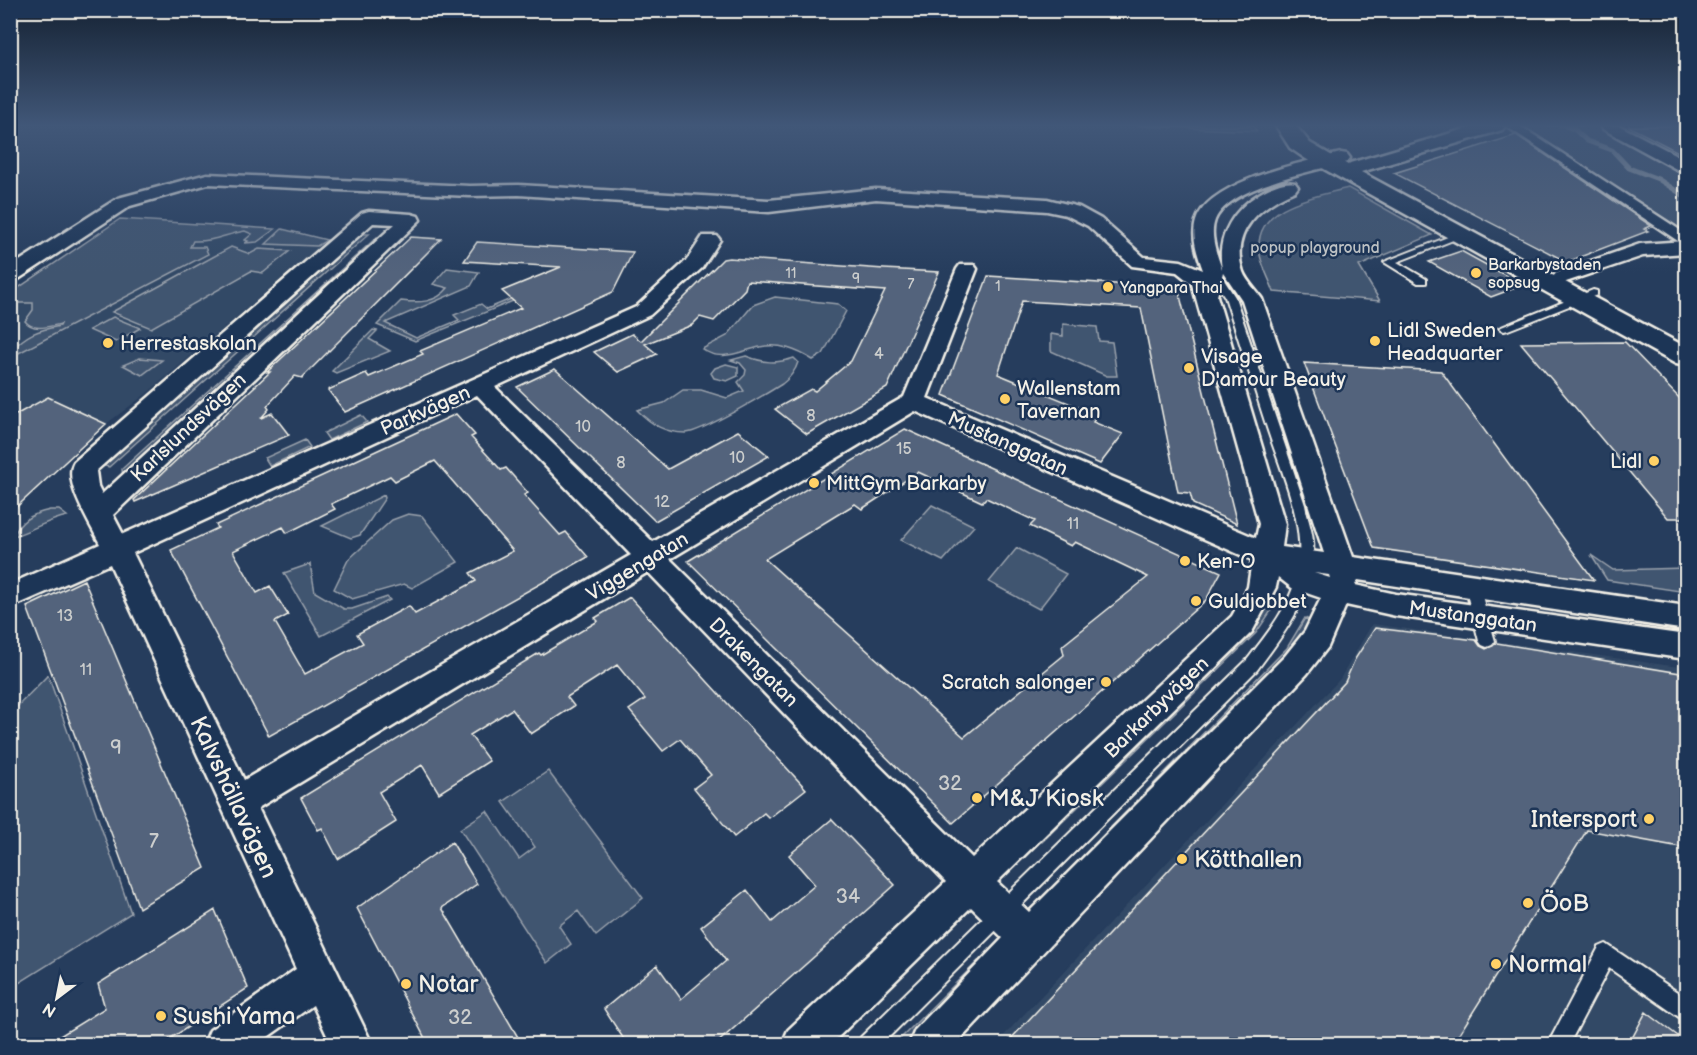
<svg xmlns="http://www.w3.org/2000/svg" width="1697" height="1055" font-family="'Balsamiq Sans',sans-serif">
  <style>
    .built { fill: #334966 }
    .green { fill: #40546f; stroke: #9aa2ac; stroke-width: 1.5 }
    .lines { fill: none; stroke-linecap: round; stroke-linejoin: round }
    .stream { stroke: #9fa7ae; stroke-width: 5 }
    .building { fill: #52647b; stroke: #f4f1e8; stroke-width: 1.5; fill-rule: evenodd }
    .service-casing { stroke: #f4f1e8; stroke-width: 4 }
    .pedestrian-casing { stroke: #f4f1e8; stroke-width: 5 }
    .minor-casing { stroke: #f4f1e8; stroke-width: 5 }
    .tertiary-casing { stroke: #f4f1e8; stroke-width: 5 }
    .service { fill: #1d3557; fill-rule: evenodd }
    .pedestrian { fill: #1d3557; fill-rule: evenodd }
    .minor { fill: #1d3557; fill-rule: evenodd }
    .tertiary { fill: #1d3557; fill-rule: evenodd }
    .poi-dot { fill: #ffd166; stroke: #1d3557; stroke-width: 2 }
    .labels { text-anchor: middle; stroke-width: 5; stroke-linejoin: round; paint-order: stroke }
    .far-number-label { font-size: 14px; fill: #cccecd }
    .far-park-label { font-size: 16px; fill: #bec2c4; stroke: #1d3557 }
    .far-poi-label { font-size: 16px; fill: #f4f1e8; stroke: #1d3557; text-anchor: start }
    .number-label { font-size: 16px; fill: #cccecd }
    .poi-label { font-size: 20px; fill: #f4f1e8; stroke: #1d3557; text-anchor: start }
    .street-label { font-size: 20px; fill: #f4f1e8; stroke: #1d3557 }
    .near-number-label { font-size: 20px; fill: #cccecd }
    .near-street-label { font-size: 24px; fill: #f4f1e8; stroke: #1d3557 }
    .near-poi-label { font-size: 24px; fill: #f4f1e8; stroke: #1d3557; text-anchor: start }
  </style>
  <rect width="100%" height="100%" fill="#263d5d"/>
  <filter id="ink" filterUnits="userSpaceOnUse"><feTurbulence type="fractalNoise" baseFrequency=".0167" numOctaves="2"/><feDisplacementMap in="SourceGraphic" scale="12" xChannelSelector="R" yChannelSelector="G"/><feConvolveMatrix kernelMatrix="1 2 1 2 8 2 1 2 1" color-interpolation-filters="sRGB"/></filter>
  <g filter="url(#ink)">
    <path class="built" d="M120,219L282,229L327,240L146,394L106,424L11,513V293Z
      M1372,624L1686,668V1044H996L1340,679Z"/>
    <path class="green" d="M1138,126H1253L1257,131Z
      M1522,126H1603L1686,170V235Z
      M1348,188L1432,235L1359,266L1380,301L1274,292C1269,278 1259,261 1259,248C1257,204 1316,197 1348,188Z
      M120,219L275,229L257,242L245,243L248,241L245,240L252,234L245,231C226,234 214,242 193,241L190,247H205L208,254L11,357V351C26,334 38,330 60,326L61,324C50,326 33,332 25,321L33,310V303H17L11,305V293Z
      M282,229L327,240L317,246L266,244Z
      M360,234H369L109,467L105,466L115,451Z
      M387,236L123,479L122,469L377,237Z
      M231,247L250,254L259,249L290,251L263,273L251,271L151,328L112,312Z
      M447,268L479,272L471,286L385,323L416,338L459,320L454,315L481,304L487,309L511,299L513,301L415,341L377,325L401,301C419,303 436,303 448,288L433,284Z
      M775,297L838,304L846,311L823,354L813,360C797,350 780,343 760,347C740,351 721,363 702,349L727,336L753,305Z
      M113,317L140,328L116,342L89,330Z
      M1063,324L1097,327L1099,341L1112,342L1117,376H1107L1051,351V334L1063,336Z
      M373,330L377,331L369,339L390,351L336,373L332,371Z
      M746,356C764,363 775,364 794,358L798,362C796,370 789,379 782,384C766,394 702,432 686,433C665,433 652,425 637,410L664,403L683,390H701L727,398L744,391L738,382L745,375L746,370L740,363L731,360Z
      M140,358L162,360L142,375L123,365Z
      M726,364L738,367V376L727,381L714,378L711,373L715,368Z
      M361,415L367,422L329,440L324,433Z
      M305,440L310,447L270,466L265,458Z
      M384,495L385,498L360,535L351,538L322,526Z
      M932,505L974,526L943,561L901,540Z
      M50,510H59L67,516C48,520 33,530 14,536C19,520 35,513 50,510Z
      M408,514L422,516L458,562L412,588L404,584L352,599L334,589L348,560L392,520Z
      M1017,548L1066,574L1039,609L989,582Z
      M1591,555L1613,570L1686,568V592L1607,580Z
      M310,564L315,592L344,609H352L387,597L390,600L321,636L284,573Z
      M1266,602L1275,605L1256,633L1042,842L1035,835Z
      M1305,618L1313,622L1297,648L1077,873L1071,868L1287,648Z
      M48,675L131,913L11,988V713Z
      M548,771L643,898L596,936L578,911L559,926L571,944L547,963L460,829L487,811L519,859L535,847L503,802Z
      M978,961L984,967L908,1044H895Z"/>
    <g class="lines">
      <path class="stream" d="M1566,126L1575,130L1587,141L1612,150L1629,168L1658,179L1686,197"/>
    </g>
    <path class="building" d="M1628,126H1686V156Z
      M1516,135L1651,226L1644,229L1648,231L1567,262L1394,173Z
      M411,237L441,239L302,378L295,376L267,406L269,409L261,418L272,413L289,435L135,502L134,500L270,372H267Z
      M477,242L633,252L613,292L345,412L328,390L366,373L369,377L423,354L420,351L521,308L502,291L561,267L464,261Z
      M1461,251L1523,285L1491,297L1429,262Z
      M729,258L884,269L939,272L887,388L807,434L775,409L811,389L815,391L851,361L885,291L747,281L745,289L714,321L700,317L692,325L645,344L657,354L618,372L594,352L632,334L641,341L723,259Z
      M988,276L1178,288L1237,524L1193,504L1190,493L1178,492L1141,308L1022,301L998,374L1098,415L1093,422L1123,434L1100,464L943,395Z
      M1625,342L1686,405V518H1668L1521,343Z
      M1304,363L1441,371L1594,580L1374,548Z
      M555,369L668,469L738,431L769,456L655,521L517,387Z
      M48,397L106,424L10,513V418Z
      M456,414L475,435L471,437L501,470L506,468L528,493L524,495L560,535L566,532L588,557L269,736L171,550L218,528L216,525ZM435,461L513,551L470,573L476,581L415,614L409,606L357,634L363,643L305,674L275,622L288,615L270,586L257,593L233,551L283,527L287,533L335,509L331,504L390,476L395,481Z
      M905,429L1221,572L1206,600L953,823L688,561ZM918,472L982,502L986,498L1035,521L1030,526L1071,546L1075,542L1148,577L1062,646L1064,655L964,737L765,559L855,504L862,509Z
      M84,580L205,868L139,908L27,607Z
      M630,597L806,789L769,818L764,813L734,837L694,788L711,775L680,739L663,751L629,710L645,699L617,665L567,697L574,706L531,734L512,709L470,735L489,761L439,793L422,765L379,792L396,822L338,859L322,828L318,830L301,798L539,653L541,655L598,621L595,618Z
      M1375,628L1476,640L1480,646L1486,649L1497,643L1686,674V848L1587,830L1453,1044H1006L1345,682L1355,659Z
      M832,819L895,885L716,1044H627L604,1009L657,965L681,999L726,961L701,927L747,890L772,922L815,885L789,855Z
      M452,842L477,884L442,908L522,1044H428L357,908Z
      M215,910L248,988L162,1044H47L105,1008L98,984Z
      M1646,1012L1686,1042V1044H1629Z"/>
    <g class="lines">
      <g class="service-casing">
        <path id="service" d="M1458,233L1466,235L1397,262L1426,279V283H1418L1384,262Z
          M1213,268L1217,269L1235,297L1305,505C1307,517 1312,529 1313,541C1317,592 1286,631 1257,670L882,1044H858L861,1037L1247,660C1266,635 1287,610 1296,579C1309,529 1282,474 1267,428C1253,384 1239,341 1225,297L1208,271Z
          M1593,290L1597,291V295L1508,330L1504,331L1499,328Z
          M1472,580L1477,582L1479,586L1495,641L1492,645L1487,647L1482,645L1479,641L1465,586L1467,582Z
          M1606,944L1686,998V1020L1679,1017L1609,968L1569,1044H1548L1599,947Z"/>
      </g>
      <g class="pedestrian-casing">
        <path id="pedestrian" d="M1506,126H1520L1686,234V244L1681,243Z"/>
      </g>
      <g class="minor-casing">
        <path id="minor" d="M1601,126H1620L1686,160V172L1680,171L1603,129Z
          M1341,153L1347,154L1350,158L1347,162C1314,171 1229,186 1215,220C1209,235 1217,255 1222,269C1216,235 1234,208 1264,191C1273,186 1285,181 1295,183L1298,187L1295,191C1261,205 1229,231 1243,272C1247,282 1256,290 1262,299L1353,557L1686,606V630L1358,580L1355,585L1396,594L1686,635V659L1396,616L1346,605L1328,647L1307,674L956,1044H909L915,1030L1003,938L971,907L831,1044H782L788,1030L946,882L648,572L258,808L372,1044H331L313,1005L258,1044H204L210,1030L296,969L110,564L10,608V584L100,544C91,525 62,481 74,462L362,213L369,211L411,214L418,216L420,220L113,515L123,534L636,307L687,260L703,236H717L720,240L702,268L650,315L495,387L653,542L904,397L957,269L960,265H974L977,269L927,398L1256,538L1259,524L1192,284L1177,272L1132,266L1088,226L1066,215L1047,211L876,199L769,212L519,195L470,196L208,184L130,206L17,280L10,282V267L118,198L207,174L470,186L519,185L769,200L876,189L1047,199L1079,207L1101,219L1144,257L1181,261L1203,270C1198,256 1191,237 1196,221C1208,181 1304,162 1341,153ZM373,223L395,224L102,494L98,486L96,471ZM1223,272L1242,300L1324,553L1282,547L1285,524L1217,296ZM477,395L631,555L244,780L133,553ZM915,411L1252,560L1248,587L1232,616L972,858L670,559ZM1314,573L1329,575L1330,578ZM1278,577L1292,588L1321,598L1305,631L1285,656L1029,912L997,882L1252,632L1276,587Z
          M1686,241V253L1643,256L1563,283L1556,281L1553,277L1556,273L1640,244Z"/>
      </g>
      <g class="tertiary-casing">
        <path id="tertiary" d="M1276,126H1296L1310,143L1348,165L1350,163L1475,126H1505L1502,130L1361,172L1686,347V366L1676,364L1306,159L1290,148Z"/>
      </g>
      <use href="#service" class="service"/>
      <use href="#pedestrian" class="pedestrian"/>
      <use href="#minor" class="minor"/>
      <use href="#tertiary" class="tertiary"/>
    </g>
  </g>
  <linearGradient id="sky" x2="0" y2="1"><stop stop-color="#152233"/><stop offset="0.46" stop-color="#415778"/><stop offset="1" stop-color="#415778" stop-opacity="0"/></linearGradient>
  <rect width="1697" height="273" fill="url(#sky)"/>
  <g class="poi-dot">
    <circle cx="1476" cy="273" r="6"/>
    <circle cx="1108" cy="287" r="6"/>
    <circle cx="1375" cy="341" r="6"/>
    <circle cx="108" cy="343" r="6"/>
    <circle cx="1189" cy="368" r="6"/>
    <circle cx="1005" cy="399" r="6"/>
    <circle cx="1654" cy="461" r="6"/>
    <circle cx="814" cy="483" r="6"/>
    <circle cx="1185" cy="561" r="6"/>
    <circle cx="1196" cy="601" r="6"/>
    <circle cx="1106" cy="682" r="6"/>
    <circle cx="977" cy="798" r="6"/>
    <circle cx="1649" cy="819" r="6"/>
    <circle cx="1182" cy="859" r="6"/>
    <circle cx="1528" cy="903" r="6"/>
    <circle cx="1496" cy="964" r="6"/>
    <circle cx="406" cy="984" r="6"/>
    <circle cx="161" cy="1016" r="6"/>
  </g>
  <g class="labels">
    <g class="far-number-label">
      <text x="791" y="278">11</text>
      <text x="856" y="283">9</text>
      <text x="911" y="289">7</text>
      <text x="998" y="291">1</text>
    </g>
    <g class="far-park-label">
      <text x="1315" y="253">popup playground</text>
    </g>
    <g class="far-poi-label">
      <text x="1488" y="270">Barkarbystaden<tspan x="1488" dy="18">sopsug</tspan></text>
      <text x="1120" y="293">Yangpara Thai</text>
    </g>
    <g class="number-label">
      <text x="879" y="359">4</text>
      <text x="811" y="421">8</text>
      <text x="583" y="432">10</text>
      <text x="904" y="454">15</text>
      <text x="737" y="463">10</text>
      <text x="621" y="468">8</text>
      <text x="662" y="507">12</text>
      <text x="1073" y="529">11</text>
      <text x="65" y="621">13</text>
      <text x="86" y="675">11</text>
    </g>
    <g class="poi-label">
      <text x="1387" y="337">Lidl Sweden<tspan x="1387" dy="23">Headquarter</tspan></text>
      <text x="120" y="350">Herrestaskolan</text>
      <text x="1201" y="363">Visage<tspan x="1201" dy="23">D'amour Beauty</tspan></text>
      <text x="1017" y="395">Wallenstam<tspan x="1017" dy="23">Tavernan</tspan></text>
      <text x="1642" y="468" text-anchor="end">Lidl</text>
      <text x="826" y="490">MittGym Barkarby</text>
      <text x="1197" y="568">Ken-O</text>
      <text x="1208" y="608">Guldjobbet</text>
      <text x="1094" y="689" text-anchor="end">Scratch salonger</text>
    </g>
    <g class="street-label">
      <text transform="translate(425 410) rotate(-24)" y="7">Parkvägen</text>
      <text transform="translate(188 427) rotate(-43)" y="7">Karlslundsvägen</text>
      <text transform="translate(1008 443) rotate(24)" y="7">Mustanggatan</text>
      <text transform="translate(637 566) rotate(-31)" y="7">Viggengatan</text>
      <text transform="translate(1473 616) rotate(8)" y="7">Mustanggatan</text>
      <text transform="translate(754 662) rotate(45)" y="7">Drakengatan</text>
      <text transform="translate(1156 707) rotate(-44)" y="7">Barkarbyvägen</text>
    </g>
    <g class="near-number-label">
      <text x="116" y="754">9</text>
      <text x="950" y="790">32</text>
      <text x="154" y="848">7</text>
      <text x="848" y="903">34</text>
      <text x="460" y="1024">32</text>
    </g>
    <g class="near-street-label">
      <text transform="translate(234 797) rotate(65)" y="8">Kalvshällavägen</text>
    </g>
    <g class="near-poi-label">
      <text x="989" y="806">M&amp;J Kiosk</text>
      <text x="1637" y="827" text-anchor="end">Intersport</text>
      <text x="1194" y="867">Kötthallen</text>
      <text x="1540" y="911">ÖoB</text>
      <text x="1508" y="972">Normal</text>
      <text x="418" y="992">Notar</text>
      <text x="173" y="1024">Sushi Yama</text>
    </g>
  </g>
  <rect width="1697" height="1055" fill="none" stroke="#1d3557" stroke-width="36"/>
  <rect x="18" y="18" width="1661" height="1019" fill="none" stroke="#f4f1e8" stroke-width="2" filter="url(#ink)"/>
  <g transform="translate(57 998) rotate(212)" stroke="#1d3557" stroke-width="4.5" paint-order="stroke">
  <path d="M0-4.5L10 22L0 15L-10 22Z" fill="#f4f1e8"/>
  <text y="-9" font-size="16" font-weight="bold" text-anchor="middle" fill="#f4f1e8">N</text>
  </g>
</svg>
